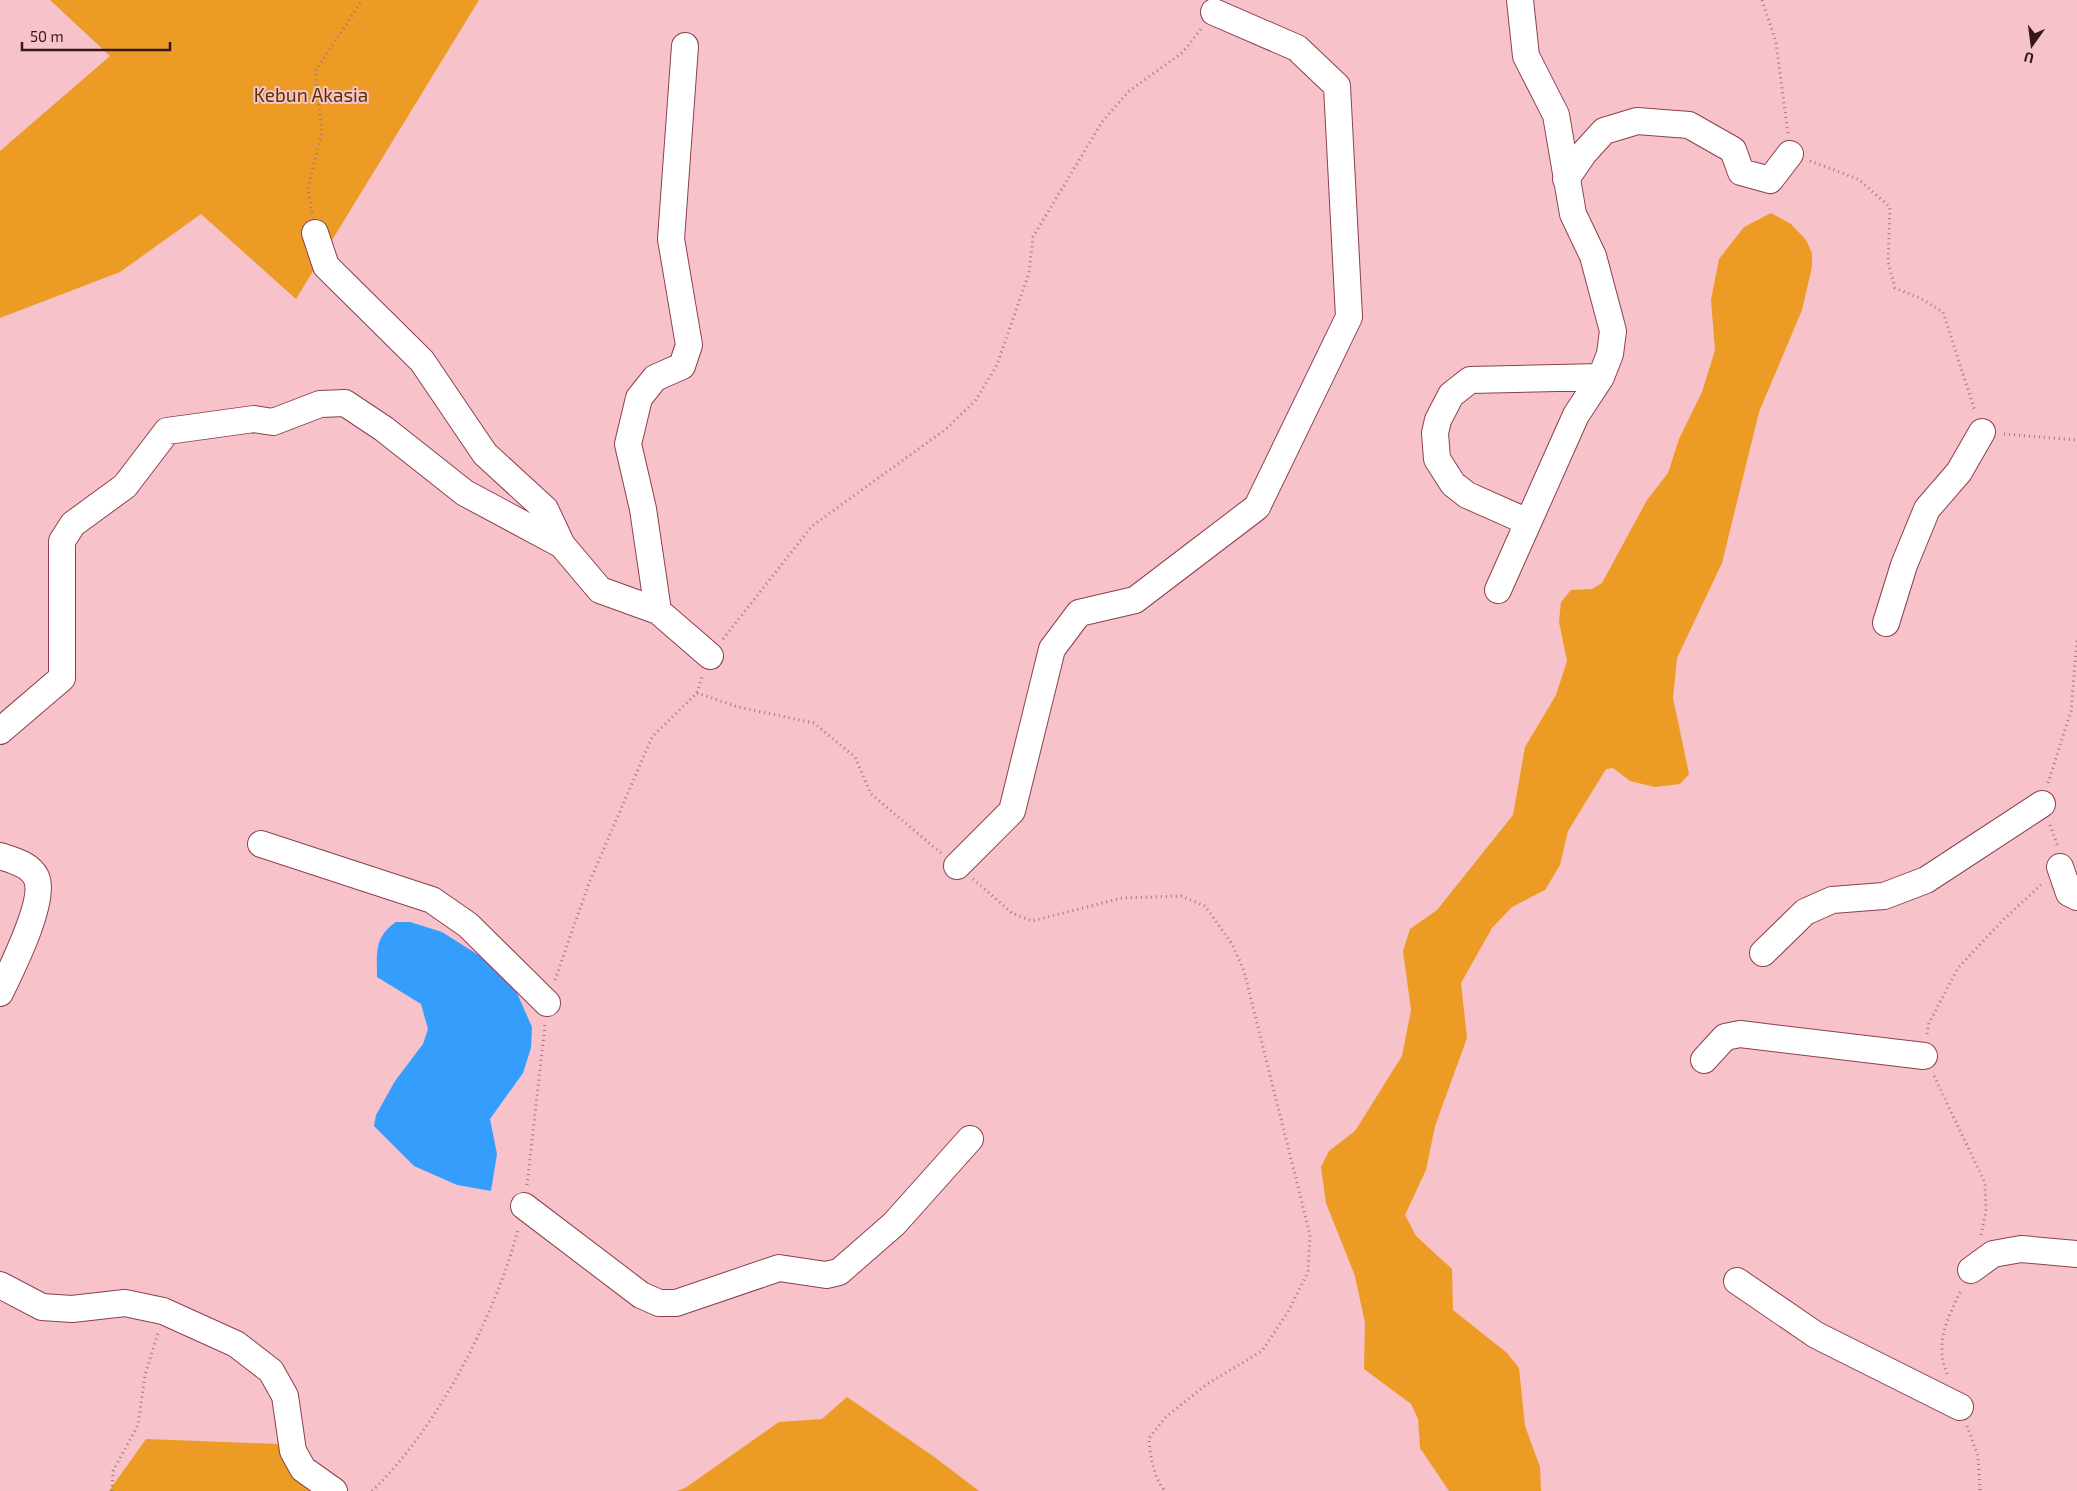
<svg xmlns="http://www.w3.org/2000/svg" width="2077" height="1491" font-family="'Exo 2',sans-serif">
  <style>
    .green { fill: #ec9b24 }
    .water { fill: #359efc }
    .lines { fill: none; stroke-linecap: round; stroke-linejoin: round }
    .minor-casing { stroke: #8b414f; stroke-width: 28 }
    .path { stroke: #a2777d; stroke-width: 3; stroke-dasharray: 1 4; stroke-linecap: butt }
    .minor { stroke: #fff; stroke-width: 26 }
    .labels { text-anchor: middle; stroke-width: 4; stroke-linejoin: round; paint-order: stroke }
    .park-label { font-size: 19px; fill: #583500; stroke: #f7c2c9 }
  </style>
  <rect width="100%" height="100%" fill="#f7c2c9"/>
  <path class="green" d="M50,0H479L296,299L201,214L120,272L0,318V151L110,56Z
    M1771,213L1791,224L1806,240L1812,253V267L1802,310L1759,412L1722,563L1677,658L1673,698L1689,774L1680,784L1655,787L1630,781L1613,768L1606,769L1568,831L1560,865L1545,890L1512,907L1492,928L1461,983L1467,1038L1435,1126L1426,1170L1405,1215L1416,1236L1452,1269L1453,1310L1507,1353L1519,1368L1525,1426L1540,1467L1541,1491H1449L1420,1448L1418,1419L1411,1404L1364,1369L1365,1323L1355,1276L1326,1203L1321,1167L1329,1151L1355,1131L1402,1056L1411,1010L1403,951L1410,929L1437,910L1513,815L1525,747L1556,695L1567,661L1559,622L1561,602L1571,590L1592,589L1602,583L1647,500L1668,473L1679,439L1702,392L1715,350L1711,300L1719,259L1744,227Z
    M847,1397L933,1456L979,1491H677L685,1488L779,1422L822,1419Z
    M146,1439L279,1444L330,1491H109Z"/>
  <path class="water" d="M396,922H410L442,932L496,966L513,984L532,1027L531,1048L523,1073L490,1119L497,1154L491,1191L457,1185L414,1166L374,1126L376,1115L395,1081L423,1044L428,1029L421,1004L377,977C377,953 374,937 396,922Z"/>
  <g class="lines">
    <g class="minor-casing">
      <path id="minor" d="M1566,179L1584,153L1604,131L1637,121L1689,125L1733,150L1741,172L1770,180L1790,154
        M315,233L326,266L422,361L485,454L545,509L562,545L600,590L658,611L710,656
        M1528,522L1467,495L1453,484L1437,459L1435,433L1438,420L1451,395L1470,380L1601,377
        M1498,590L1576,415L1601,377L1610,354L1613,331L1593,256L1573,214L1556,115L1526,56L1520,0
        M658,611L643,509L628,444L639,398L655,378L682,366L689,345L671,239L685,46
        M1886,623L1904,565L1927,509L1959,472L1982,432
        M0,731L62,678V541L73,524L125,486L167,431L254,419L273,422L320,404L345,403L384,429L465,493L562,545
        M261,844L432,900L468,925L547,1003
        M0,856C12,860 30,864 36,877C47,899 11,970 0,993
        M957,866L1012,811L1052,649L1079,613L1135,600L1257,507L1349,317L1337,86L1297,48L1214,12
        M2060,867L2069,893L2077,897
        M1763,953L1805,912L1832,900L1884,896L1926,880L2042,804
        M1704,1060L1725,1037L1740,1034L1924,1056
        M524,1206L641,1295L659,1303H676L779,1268L826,1275L839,1272L894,1224L970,1139
        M1971,1270L1993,1254L2021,1249L2077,1254
        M1737,1281L1816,1335L1960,1407
        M0,1285L42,1307L72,1309L125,1303L163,1311L236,1344L271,1371L285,1396L293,1451L303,1469L334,1491"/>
    </g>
    <path class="path" d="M1762,0L1776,42L1788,134
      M1810,161L1858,179L1890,207L1888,262L1895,288L1920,298L1943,312L1975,411
      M312,213L308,188L322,132L315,72L362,0
      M2004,434L2077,440
      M723,639L812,526L946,429L975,401L997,365L1029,273L1033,237L1102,122L1128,92L1183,52L1201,29
      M697,693L738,707L814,723L855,757L871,794L941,853
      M2048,783L2071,711L2077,640
      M2050,825L2058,847
      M973,879L1012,913L1032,921L1122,898L1181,896L1205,906L1232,944L1244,971L1310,1235L1308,1272L1288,1312L1262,1351L1207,1384L1166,1417L1149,1438C1150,1456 1153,1476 1165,1491
      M555,980L589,883L652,737L697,693L702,677
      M1927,1034L1929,1023L1958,968L2002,921L2043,883
      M1934,1076L1985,1183L1986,1211L1981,1235
      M527,1185L545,1025
      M1947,1374C1934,1342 1948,1318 1961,1290
      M1967,1426L1978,1456L1980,1491
      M112,1491L113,1471L138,1425L145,1375L158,1333
      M372,1491C438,1428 494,1318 518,1230"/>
    <use href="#minor" class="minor"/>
  </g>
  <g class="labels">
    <g class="park-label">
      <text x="311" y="102">Kebun Akasia</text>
    </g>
  </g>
  <g transform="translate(2032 45) rotate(194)" stroke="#f7c2c9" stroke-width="4" paint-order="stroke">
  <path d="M0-4L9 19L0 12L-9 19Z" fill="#36171c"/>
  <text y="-8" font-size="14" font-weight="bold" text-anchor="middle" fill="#36171c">U</text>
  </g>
  <path d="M22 42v8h148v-8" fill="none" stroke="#36171c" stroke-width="2.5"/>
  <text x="30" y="42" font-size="15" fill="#36171c" stroke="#f7c2c9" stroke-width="4" paint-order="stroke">50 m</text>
</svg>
